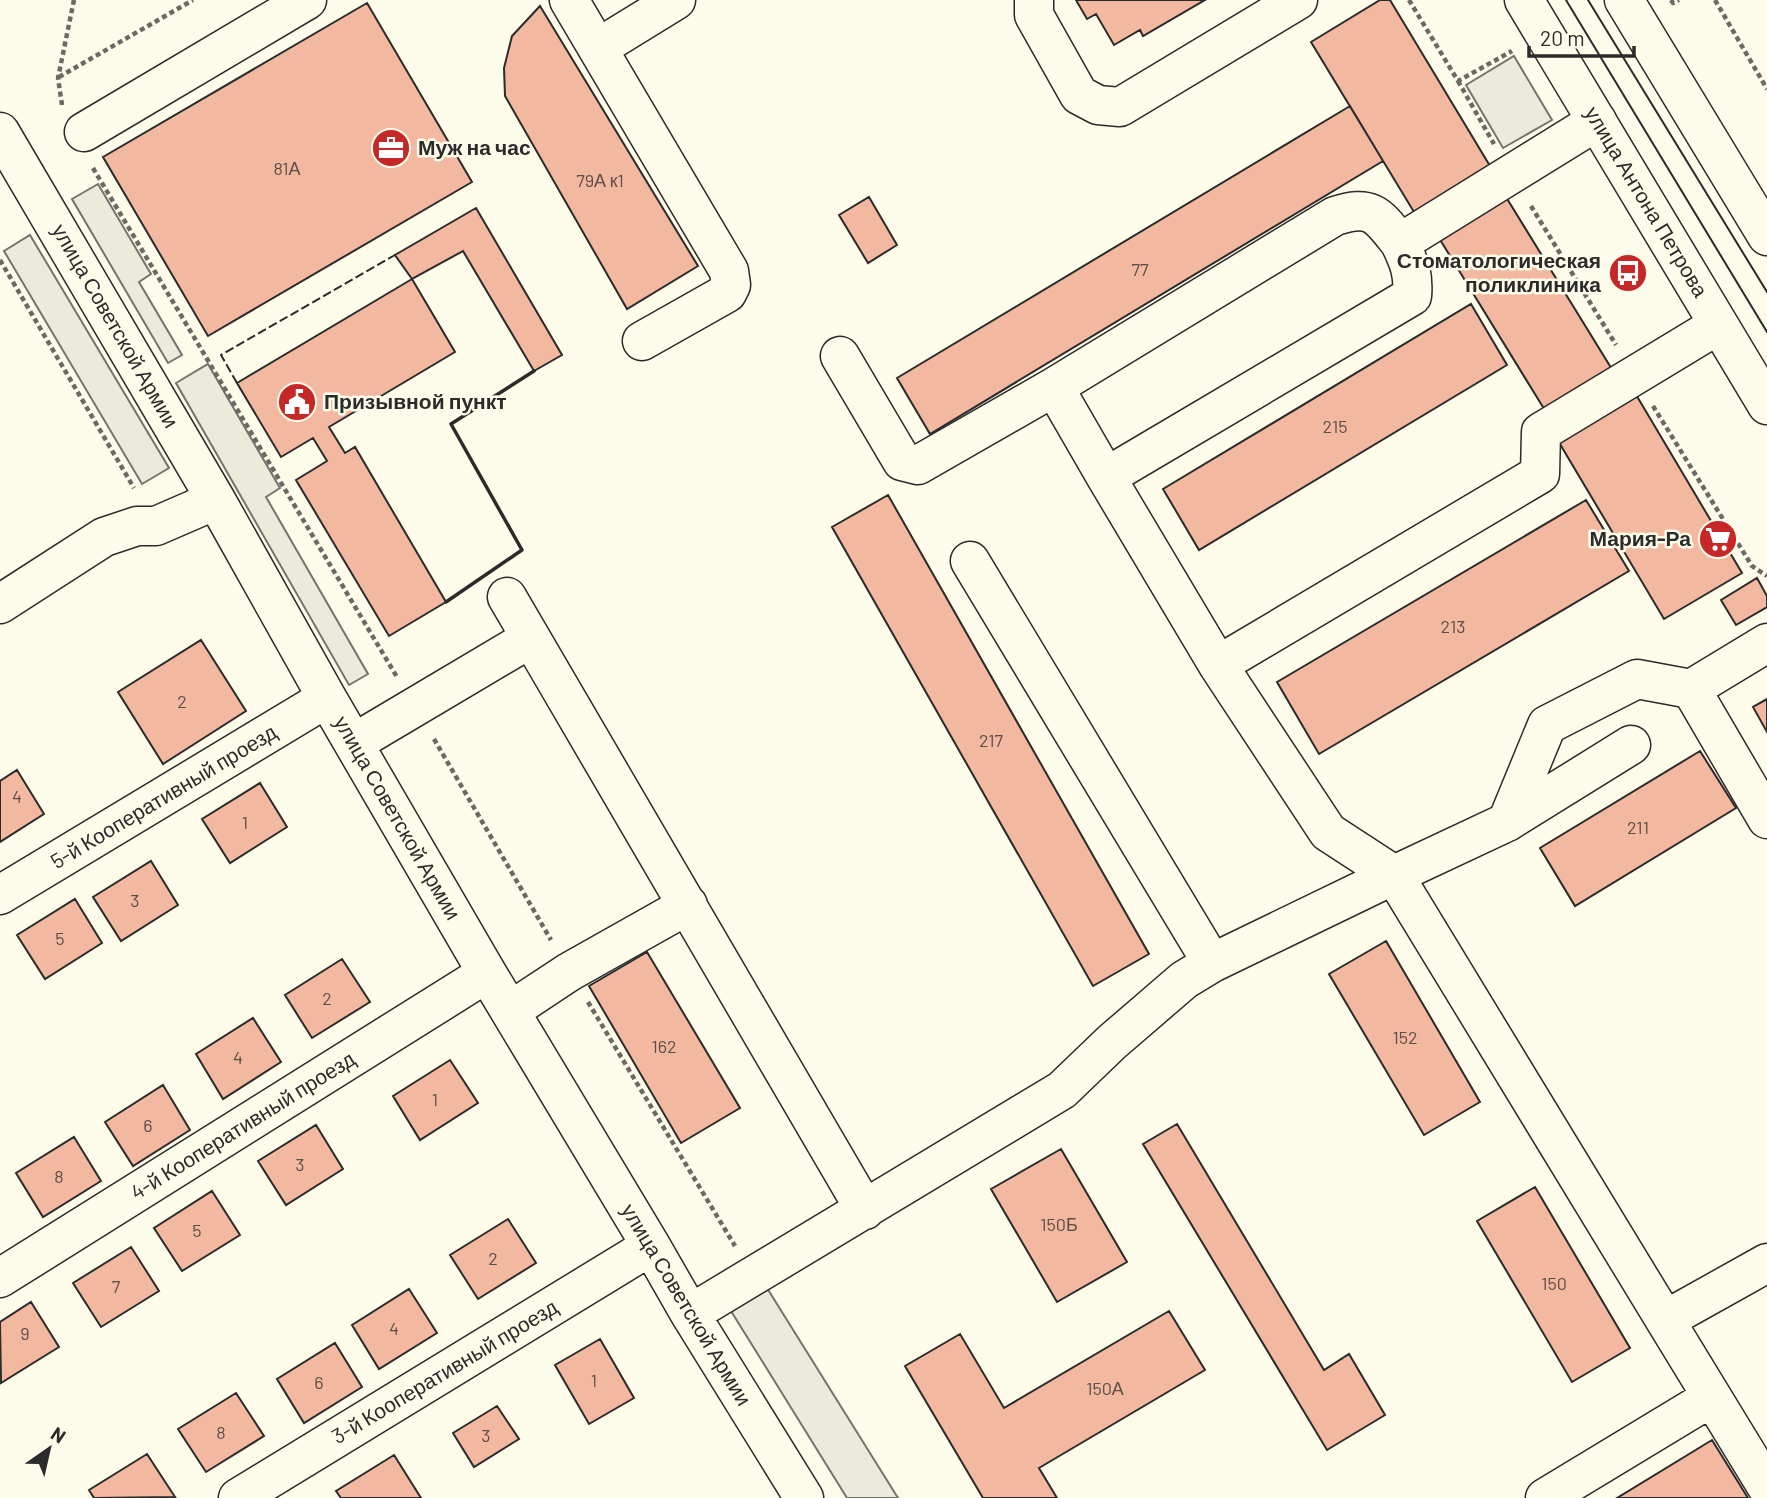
<svg xmlns="http://www.w3.org/2000/svg" width="1767" height="1498" font-family="Barlow,sans-serif">
  <style>
    .parking { fill: #eceadb; stroke: #74746e; stroke-width: 2 }
    .building { fill: #f2b8a0; stroke: #2b2b2b; stroke-width: 2 }
    .lines { fill: none; stroke-linecap: round; stroke-linejoin: round }
    .minor-casing { stroke: #2b2b2b; stroke-width: 41 }
    .major-casing { stroke: #2b2b2b; stroke-width: 41 }
    .path { stroke: #6a6964; stroke-width: 4.5; stroke-dasharray: 5 3.5; stroke-linecap: butt }
    .minor { stroke: #fdfbea; stroke-width: 38 }
    .major { stroke: #fdfbea; stroke-width: 38 }
    .tram { stroke: #2b2b2b; stroke-width: 2 }
    .fence { stroke: #2b2b2b; stroke-width: 2; stroke-dasharray: 9 3.5; stroke-linecap: butt }
    .wall { stroke: #2b2b2b; stroke-width: 3.5 }
    .labels { text-anchor: middle; stroke-width: 5; stroke-linejoin: round; paint-order: stroke }
    .number-label { font-size: 18px; fill: #5d4e48 }
    .poi-label { font-size: 21px; font-weight: bold; fill: #2b2b2b; stroke: #fdfbea; text-anchor: start }
    .street-label { font-size: 21px; fill: #2b2b2b; stroke: #fdfbea }
  </style>
  <rect width="100%" height="100%" fill="#fdfbea"/>
  <path class="parking" d="M1514,56L1552,120L1503,148L1466,85Z
    M98,184L151,274L139,282L182,355L168,363L72,199Z
    M30,235L169,468L142,484L4,251Z
    M208,364L280,488L266,497L368,674L349,685L176,383Z
    M767,1288L898,1498H847L731,1311Z"/>
  <path class="building" d="M1076,0H1205L1143,36L1140,30L1114,45L1096,14L1087,19Z
    M1380,0H1390L1493,171L1417,217L1311,42Z
    M367,3L472,182L208,336L103,157Z
    M540,6L698,266L627,309L505,96L504,68L512,36Z
    M1350,106L1383,161L930,434L897,378Z
    M869,197L897,245L868,263L839,215Z
    M1506,197L1613,371L1546,412L1439,238Z
    M476,208L562,355L534,371L463,251L412,279L395,255Z
    M412,279L455,352L329,427L345,453L355,447L446,602L389,636L296,480L327,461L313,438L281,457L237,383Z
    M1471,304L1507,365L1199,550L1163,489Z
    M1635,393L1742,573L1664,619L1557,439Z
    M888,495L1149,954L1093,986L832,527Z
    M1586,500L1629,571L1319,754L1277,682Z
    M1757,578L1767,596V607L1736,625L1721,600Z
    M201,640L246,711L163,764L118,692Z
    M1767,699V732L1753,707Z
    M1700,751L1736,808L1575,906L1540,848Z
    M17,770L44,814L0,842V781Z
    M260,783L287,827L230,863L202,819Z
    M151,861L178,905L121,941L93,897Z
    M75,899L102,943L45,979L17,935Z
    M1386,941L1480,1102L1424,1135L1329,974Z
    M647,952L740,1108L681,1143L589,986Z
    M342,959L370,1002L312,1038L285,995Z
    M253,1018L281,1062L223,1099L196,1054Z
    M450,1060L478,1103L420,1140L393,1096Z
    M163,1085L190,1130L133,1166L105,1122Z
    M1177,1124L1324,1370L1349,1354L1385,1415L1327,1450L1143,1144Z
    M316,1125L343,1169L286,1205L258,1161Z
    M74,1137L101,1181L43,1217L16,1173Z
    M1061,1149L1127,1262L1057,1302L991,1189Z
    M1535,1187L1630,1348L1572,1382L1477,1221Z
    M212,1191L240,1235L182,1271L154,1228Z
    M508,1219L536,1263L478,1299L450,1255Z
    M131,1247L159,1291L101,1327L73,1283Z
    M409,1289L437,1333L379,1369L352,1325Z
    M31,1302L59,1347L1,1383L0,1322Z
    M1169,1311L1205,1370L1039,1468L1057,1498H983L905,1366L960,1334L1004,1408Z
    M600,1339L634,1398L589,1424L555,1365Z
    M335,1343L362,1387L304,1423L277,1379Z
    M236,1393L264,1436L206,1472L178,1429Z
    M497,1406L519,1439L474,1467L453,1433Z
    M1712,1440L1748,1498H1617Z
    M147,1454L175,1497L94,1498L89,1490Z
    M394,1455L421,1498H341L336,1491Z"/>
  <g class="lines">
    <g class="minor-casing">
      <path id="minor" d="M569,0L729,271L731,285L727,293L642,341
        M1034,0V15L1079,95L1098,105L1120,107L1298,0
        M598,48L676,0
        M1597,121L1400,243C1409,262 1414,274 1412,296L1106,477L1218,665L1328,832L1394,875L1665,1320L1767,1263
        M0,132L216,500L327,698L487,973L651,1246L690,1314L804,1498
        M84,132L307,0
        M840,356L902,461L918,465L1054,387L1335,216C1372,204 1378,215 1400,243
        M1054,387L1106,477
        M970,561L1212,963
        M507,597L865,1210
        M0,604L104,537L137,526H156L216,500
        M1767,643L1691,689L1767,819
        M1218,665L1540,474L1541,432L1718,325
        M354,743L531,638
        M1507,822L1631,745
        M0,895L327,698
        M510,1011L569,972L688,905
        M0,1278L487,973
        M690,1314L1062,1090L1112,1042L1184,980L1212,963L1394,875L1507,822L1547,725L1637,679L1691,689
        M1665,1320L1767,1487
        M238,1498L651,1246
        M1545,1498L1712,1397"/>
    </g>
    <g class="major-casing">
      <path id="major" d="M1524,0L1767,405
        M1624,0L1767,236"/>
    </g>
    <path class="path" d="M1409,0L1458,81L1512,51
      M1671,0L1673,3L1679,0
      M1715,0L1767,89
      M59,77L193,0
      M1458,81L1494,144
      M62,105L58,78L74,0
      M93,168L397,677
      M1531,206L1616,345
      M0,260L134,488
      M1653,406L1752,566L1767,576
      M434,739L551,940
      M588,1002L735,1246"/>
    <use href="#minor" class="minor"/>
    <use href="#major" class="major"/>
    <path class="tram" d="M1566,0L1767,332
      M1588,0L1767,292"/>
    <path class="fence" d="M237,383L221,355L395,255"/>
    <path class="wall" d="M446,602L522,550L451,424L534,371"/>
  </g>
  <defs>
    <g id="office-disc" transform="scale(2.0125)"><circle r="9.5" fill="#c62828" stroke="#fdfbea"/><path d="M-6-3h4V-5.5h4V-3h4V5H-6ZM-1-4.5V-3h2v-1.5ZM-6 0V1H6V0Z" fill="#fff"/></g>
    <g id="bus-disc" transform="scale(2.0125)"><circle r="9.5" fill="#c62828" stroke="#fdfbea"/><path d="M-5-6H5V4H4V6H2V4H-2V6H-4V4H-5ZM-3.5-4V0h7V-4ZM-3.5 1.2v1.5H-2V1.2ZM2 1.2v1.5H3.5V1.2Z" fill="#fff"/></g>
    <g id="civic-disc" transform="scale(2.0125)"><circle r="9.5" fill="#c62828" stroke="#fdfbea"/><path d="M-.6-6.5H3V-4.5H.6V-3L4-1V1h2V6H-6V1h2V-1L-.6-3ZM-1.2 2.5V6h2.4V2.5Z" fill="#fff"/></g>
    <g id="supermarket-disc" transform="scale(2.0125)"><circle r="9.5" fill="#c62828" stroke="#fdfbea"/><path d="M-6-5.5h2.5l.6 2H6L4.5 2H-2.5L-4.4-4H-6ZM-1.5 3.2a1.3 1.3 0 1 0 .1 0ZM3 3.2a1.3 1.3 0 1 0 .1 0Z" fill="#fff"/></g>
  </defs>
  <g fill-rule="evenodd">
    <use href="#office-disc" x="391" y="148"/>
    <use href="#bus-disc" x="1628" y="273"/>
    <use href="#civic-disc" x="297" y="402"/>
    <use href="#supermarket-disc" x="1718" y="539"/>
  </g>
  <g class="labels">
    <g class="number-label">
      <text x="287" y="175">81А</text>
      <text x="600" y="187">79А к1</text>
      <text x="1140" y="276">77</text>
      <text x="1335" y="433">215</text>
      <text x="1453" y="633">213</text>
      <text x="182" y="708">2</text>
      <text x="991" y="747">217</text>
      <text x="17" y="803">4</text>
      <text x="245" y="829">1</text>
      <text x="1638" y="834">211</text>
      <text x="135" y="907">3</text>
      <text x="60" y="945">5</text>
      <text x="327" y="1005">2</text>
      <text x="1405" y="1044">152</text>
      <text x="664" y="1053">162</text>
      <text x="238" y="1064">4</text>
      <text x="435" y="1106">1</text>
      <text x="148" y="1132">6</text>
      <text x="300" y="1171">3</text>
      <text x="59" y="1183">8</text>
      <text x="1059" y="1231">150Б</text>
      <text x="197" y="1237">5</text>
      <text x="493" y="1265">2</text>
      <text x="1554" y="1290">150</text>
      <text x="116" y="1293">7</text>
      <text x="394" y="1335">4</text>
      <text x="25" y="1340">9</text>
      <text x="594" y="1387">1</text>
      <text x="319" y="1389">6</text>
      <text x="1105" y="1395">150А</text>
      <text x="221" y="1439">8</text>
      <text x="486" y="1442">3</text>
    </g>
    <g class="poi-label">
      <text x="418" y="155">Муж на час</text>
      <text x="1601" y="268" text-anchor="end">Стоматологическая<tspan x="1601" dy="24">поликлиника</tspan></text>
      <text x="324" y="409">Призывной пункт</text>
      <text x="1691" y="546" text-anchor="end">Мария-Ра</text>
    </g>
    <g class="street-label">
      <text transform="translate(1646 202) rotate(59)" y="7">улица Антона Петрова</text>
      <text transform="translate(115 326) rotate(60)" y="7">улица Советской Армии</text>
      <text transform="translate(164 797) rotate(-31)" y="7">5-й Кооперативный проезд</text>
      <text transform="translate(397 818) rotate(60)" y="7">улица Советской Армии</text>
      <text transform="translate(243 1126) rotate(-32)" y="7">4-й Кооперативный проезд</text>
      <text transform="translate(686 1305) rotate(59)" y="7">улица Советской Армии</text>
      <text transform="translate(445 1372) rotate(-31)" y="7">3-й Кооперативный проезд</text>
    </g>
  </g>
  <g transform="translate(49 1449) rotate(34)" stroke="#fdfbea" stroke-width="5" paint-order="stroke">
  <path d="M0-5L12 26L0 18L-12 26Z" fill="#2b2b2b"/>
  <text y="-10" font-size="19" font-weight="bold" text-anchor="middle" fill="#2b2b2b">N</text>
  </g>
  <path d="M1529 46v10h105v-10" fill="none" stroke="#2b2b2b" stroke-width="3.5"/>
  <text x="1540" y="46" font-size="21" fill="#2b2b2b" stroke="#fdfbea" stroke-width="5" paint-order="stroke">20 m</text>
</svg>
